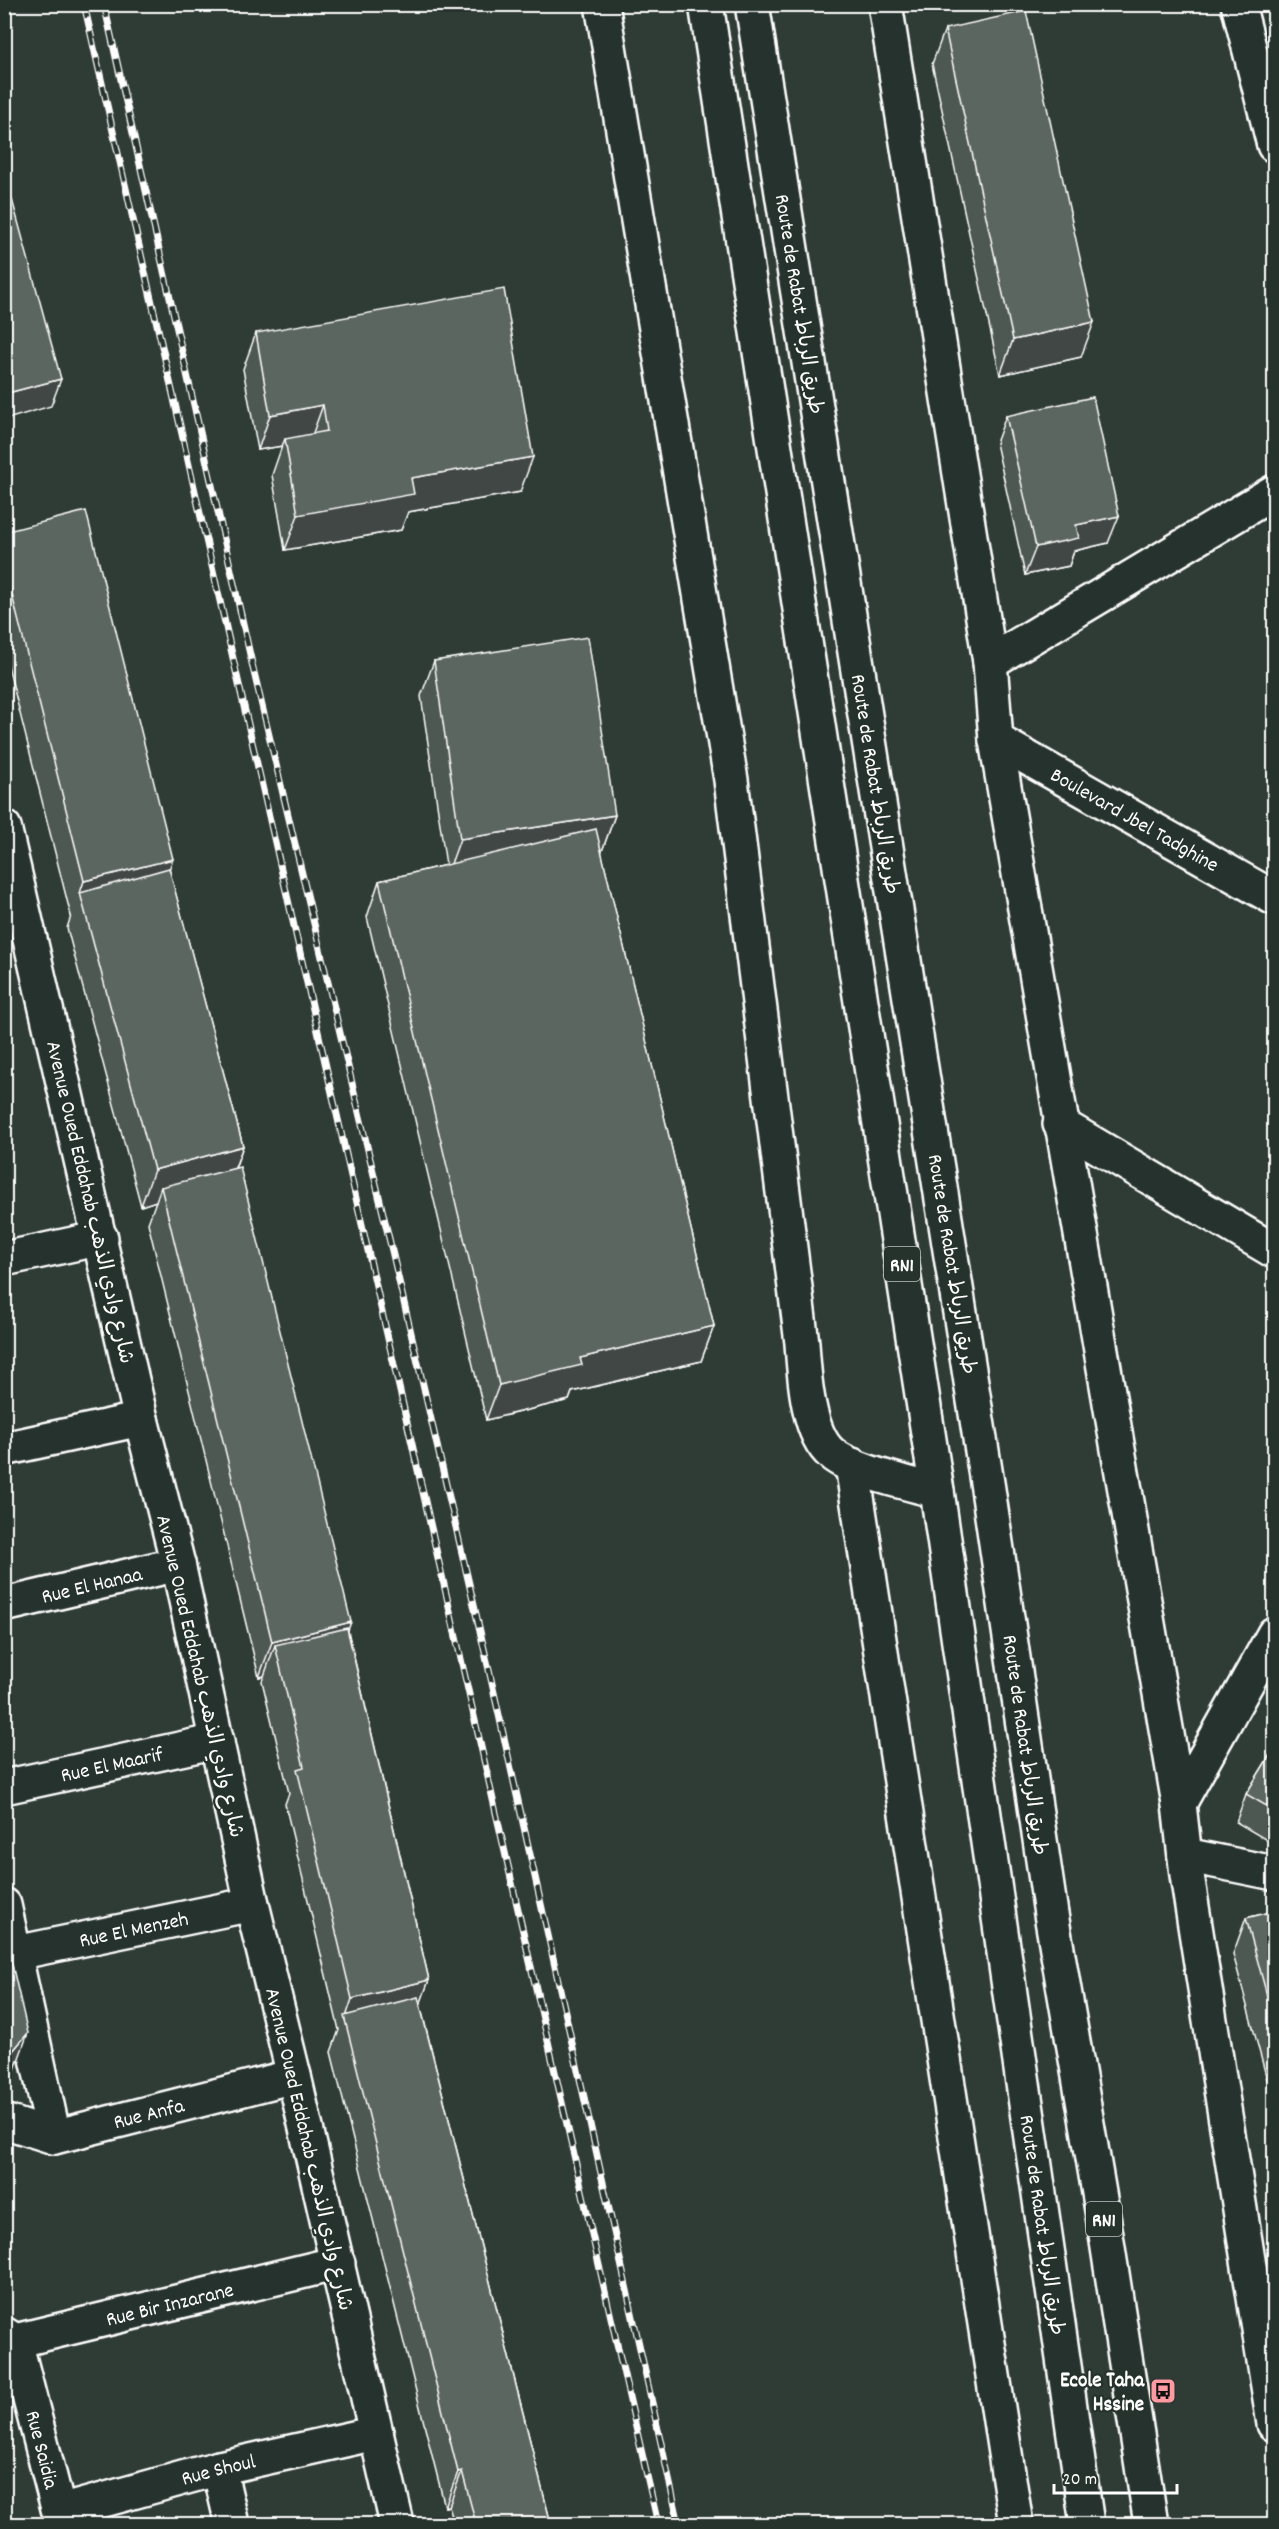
<svg xmlns="http://www.w3.org/2000/svg" width="1279" height="2529" font-family="Dekko,'Playpen Sans Arabic',sans-serif">
  <style>
    .lines { fill: none; stroke-linecap: round; stroke-linejoin: round }
    .minor-casing { stroke: #fff; stroke-width: 38 }
    .major-casing { stroke: #fff; stroke-width: 38 }
    .minor { stroke: #26332d; stroke-width: 33 }
    .major { stroke: #26332d; stroke-width: 33 }
    .rail-casing { stroke: #fff; stroke-width: 7 }
    .rail { stroke: #26332d; stroke-width: 4.5; stroke-dasharray: 14; stroke-linecap: butt }
    .wall { fill: #4e5853; stroke: #fff; stroke-width: 1.5 }
    .shaded-wall { fill: #404744; stroke: #fff; stroke-width: 1.5 }
    .building { fill: #5b6661; stroke: #fff; stroke-width: 1.5 }
    .labels { text-anchor: middle; stroke-width: 4.5; stroke-linejoin: round; paint-order: stroke }
    .shield { fill: #26332d; stroke: #bec2c0; stroke-width: 1.5 }
    .shield-label { font-size: 20px; font-weight: bold; fill: #fff }
    .street-label { font-size: 21px; fill: #fff; stroke: #26332d }
    .poi-label { font-size: 21px; font-weight: bold; fill: #fff; stroke: #26332d; text-anchor: end }
  </style>
  <rect width="100%" height="100%" fill="#2f3b35"/>
  <filter id="ink" filterUnits="userSpaceOnUse"><feTurbulence type="fractalNoise" baseFrequency=".0167" numOctaves="2"/><feDisplacementMap in="SourceGraphic" scale="12" xChannelSelector="R" yChannelSelector="G"/><feConvolveMatrix kernelMatrix="1 2 1 2 8 2 1 2 1" color-interpolation-filters="sRGB"/></filter>
  <g filter="url(#ink)">
    <g class="lines">
      <g class="minor-casing">
        <g id="minor">
          <path d="M602,4L731,780L802,1343C804,1373 807,1434 832,1454C854,1472 908,1483 937,1491"/>
          <path d="M885,4L990,662L996,740L1179,1804L1187,1875L1274,2424"/>
          <path d="M1238,4L1274,145"/>
          <path d="M990,662L1274,492"/>
          <path id="s1" d="M996,740L1274,898"/>
          <path d="M4,827L141,1419L178,1564L252,1904L294,2076L397,2524"/>
          <path d="M1060,1124L1274,1251"/>
          <path d="M4,1259L101,1238"/>
          <path d="M4,1449L141,1419"/>
          <path d="M852,1465L1016,2524"/>
          <path id="s2" d="M4,1605L178,1564"/>
          <path id="s3" d="M4,1787L217,1741"/>
          <path d="M1179,1804L1274,1634"/>
          <path d="M1185,1855L1274,1873"/>
          <path d="M4,1905L54,2137"/>
          <path id="s4" d="M16,1953L252,1904"/>
          <path id="s5" d="M4,2121L54,2137L294,2076"/>
          <path id="s6" d="M4,2334L15,2341L338,2263"/>
          <path id="s7" d="M15,2341L62,2524"/>
          <path d="M219,2468L232,2524"/>
          <path id="s8" d="M60,2512L219,2468L376,2433"/>
        </g>
      </g>
      <g class="major-casing">
        <path id="major" d="M706,4L937,1491L1087,2524
          M752,4L988,1489L1051,1914L1104,2222L1151,2524"/>
      </g>
      <use href="#minor" class="minor"/>
      <use href="#major" class="major"/>
      <g class="rail-casing">
        <path id="rail" d="M84,4L658,2524
          M104,4L253,668L393,1255L489,1670L679,2524"/>
      </g>
      <use href="#rail" class="rail"/>
    </g>
    <path class="wall" d="M945,29L1081,357L1000,375L932,64Z
      M256,333L520,492L408,512L401,530L285,550L272,475L282,446L258,450L243,369Z
      M1006,416L1108,543L1074,551L1069,566L1025,575L996,443Z
      M4,532L169,869L243,1146L235,1169L348,1631L429,1980L420,2004L551,2524H454L449,2506L445,2507L331,2052L339,2030L285,1804L289,1793L262,1681L264,1676L259,1677L148,1223L156,1201L141,1206L67,928L71,916L4,650Z
      M434,661L615,815L602,851H601L714,1326L701,1361L572,1392L569,1400L486,1420L367,917L379,881L446,865L421,696Z
      M1275,1747V1845L1236,1822L1246,1794Z
      M1275,1911V2109L1233,1954L1246,1918Z"/>
    <path class="shaded-wall" d="M1094,322L1081,357L1000,375L1013,340Z
      M61,379L51,406L4,420V394Z
      M323,405L310,441L285,439L282,446L258,450L270,415Z
      M533,457L520,492L408,512L401,530L285,550L298,515L411,478Z
      M1119,516L1108,543L1074,551L1069,566L1025,575L1036,547L1076,525Z
      M615,815L602,851L447,875L460,839Z
      M173,859L160,894L80,893L84,881Z
      M243,1146L230,1181L161,1187L156,1201L141,1206L154,1170Z
      M714,1326L701,1361L572,1392L569,1400L486,1420L499,1385L580,1358Z
      M351,1622L338,1657L275,1645L264,1676L259,1677L272,1642Z
      M429,1980L416,2016L345,2020L352,1999Z
      M28,2033L15,2069L4,2081V2063L6,2059Z
      M8,2407L4,2417V2408Z
      M462,2471L449,2506L445,2507L458,2472Z"/>
    <path class="building" d="M1026,11L1094,322L1013,340L945,29Z
      M4,170L61,379L4,394Z
      M504,289L533,457L411,478L414,494L298,515L285,439L327,431L323,405L270,415L256,333Z
      M1093,397L1119,516L1076,525L1079,538L1036,547L1006,416Z
      M86,511L173,859L84,881L4,563V532Z
      M588,637L615,815L460,839L434,661Z
      M596,829L714,1326L580,1358L582,1365L499,1385L379,881Z
      M169,868L243,1146L154,1170L80,893Z
      M240,1167L351,1622L272,1642L161,1187Z
      M347,1628L429,1980L352,1999L297,1769L304,1767L275,1645Z
      M1275,1747V1811L1246,1794Z
      M1275,1911V2025L1246,1918Z
      M4,1930L28,2033L6,2059H4Z
      M418,1997L551,2524H476L462,2471L458,2472L344,2016Z
      M4,2391L8,2407L4,2408Z"/>
  </g>
  <defs>
    <g id="bus-square" transform="scale(1.35)"><rect x="-9" y="-9" width="18" height="18" rx="4" fill="#ff9aa2" stroke="#26332d"/><path d="M-5-6H5V4H4V6H2V4H-2V6H-4V4H-5ZM-3.5-4V0h7V-4ZM-3.5 1.2v1.5H-2V1.2ZM2 1.2v1.5H3.5V1.2Z" fill="#111"/></g>
  </defs>
  <g fill-rule="evenodd">
    <use href="#bus-square" x="1163" y="2391"/>
  </g>
  <g class="labels">
    <g class="shield">
      <rect x="884" y="1247" width="36" height="34" rx="4.5"/>
      <rect x="1086" y="2202" width="36" height="34" rx="4.5"/>
    </g>
    <g class="shield-label">
      <text x="902" y="1271">RN1</text>
      <text x="1104" y="2226">RN1</text>
    </g>
    <g class="street-label">
      <text transform="translate(800 304) rotate(81)" y="7">Route de Rabat طريق الرباط</text>
      <text transform="translate(876 784) rotate(81)" y="7">Route de Rabat طريق الرباط</text>
      <text dy="7" stroke="none"><textPath href="#s1" startOffset="160">Boulevard Jbel Tadghine</textPath></text>
      <text transform="translate(91 1202) rotate(77)" y="7">Avenue Oued Eddahab شارع وادي الذهب</text>
      <text transform="translate(953 1264) rotate(81)" y="7">Route de Rabat طريق الرباط</text>
      <text dy="7" stroke="none"><textPath href="#s2" startOffset="90">Rue El Hanaa</textPath></text>
      <text transform="translate(201 1676) rotate(77)" y="7">Avenue Oued Eddahab شارع وادي الذهب</text>
      <text transform="translate(1026 1745) rotate(82)" y="7">Route de Rabat طريق الرباط</text>
      <text dy="7" stroke="none"><textPath href="#s3" startOffset="110">Rue El Maarif</textPath></text>
      <text dy="7" stroke="none"><textPath href="#s4" startOffset="120">Rue El Menzeh</textPath></text>
      <text dy="7" stroke="none"><textPath href="#s5" startOffset="150">Rue Anfa</textPath></text>
      <text transform="translate(310 2149) rotate(77)" y="7">Avenue Oued Eddahab شارع وادي الذهب</text>
      <text transform="translate(1043 2225) rotate(82)" y="7">Route de Rabat طريق الرباط</text>
      <text dy="7" stroke="none"><textPath href="#s6" startOffset="172">Rue Bir Inzarane</textPath></text>
      <text dy="7" stroke="none"><textPath href="#s7" startOffset="112">Rue Saidia</textPath></text>
      <text dy="7" stroke="none"><textPath href="#s8" startOffset="164">Rue Shoul</textPath></text>
    </g>
    <g class="poi-label">
      <text x="1144" y="2386">Ecole Taha<tspan x="1144" dy="24">Hssine</tspan></text>
    </g>
  </g>
  <rect width="1279" height="2529" fill="none" stroke="#26332d" stroke-width="24"/>
  <rect x="12" y="12" width="1255" height="2505" fill="none" stroke="#fff" stroke-width="2" filter="url(#ink)"/>
  <path d="M1054 2484v9h123v-9" fill="none" stroke="#ffffff" stroke-width="3"/>
  <text x="1063" y="2484" font-size="18" fill="#ffffff" stroke="#26332d" stroke-width="4.5" paint-order="stroke">20 m</text>
</svg>
